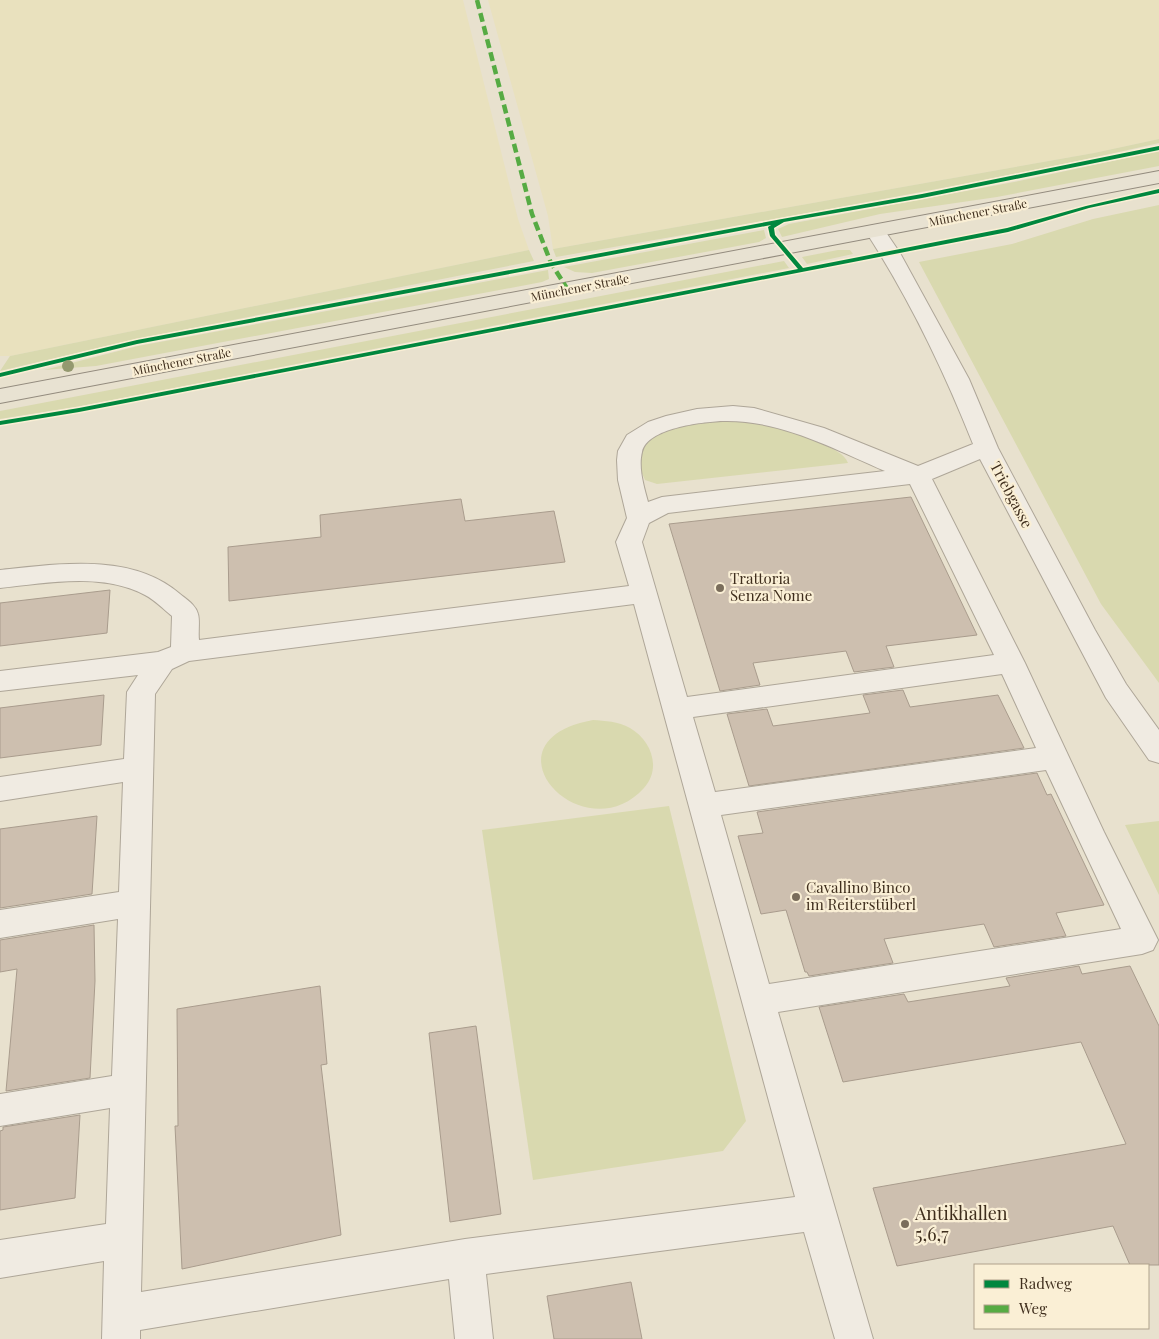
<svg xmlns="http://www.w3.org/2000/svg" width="1159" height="1339" font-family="'Playfair Display',serif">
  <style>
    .farmland { fill: #e9e1be }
    .green { fill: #d9d9af }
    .building { fill: #cdbfaf; stroke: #a99c8d }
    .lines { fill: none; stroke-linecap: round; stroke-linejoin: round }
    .minor-casing { stroke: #aea698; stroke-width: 2 }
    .major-casing { stroke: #938b7e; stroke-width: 2 }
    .minor { fill: #f0ebe2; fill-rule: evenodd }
    .major { fill: #e8e2d2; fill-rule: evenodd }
    .quiet { stroke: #56ab43; stroke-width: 4.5; stroke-dasharray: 9 4.5; stroke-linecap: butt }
    .cycleway-casing { stroke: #faefd5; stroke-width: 3 }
    .cycleway { fill: #00873e; fill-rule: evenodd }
    .tree { fill: #94996f }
    .poi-dot { fill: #7a6d5b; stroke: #faefd5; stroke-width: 2 }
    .labels { text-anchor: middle; stroke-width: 4.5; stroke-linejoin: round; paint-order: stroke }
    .far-street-label { font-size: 12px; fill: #3f2e1d; stroke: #faefd5 }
    .street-label { font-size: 15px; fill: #3f2e1d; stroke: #faefd5 }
    .poi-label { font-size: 15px; fill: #3f2e1d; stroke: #faefd5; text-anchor: start }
    .near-poi-label { font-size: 18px; fill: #3f2e1d; stroke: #faefd5; text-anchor: start }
  </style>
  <rect width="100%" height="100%" fill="#e8e1ce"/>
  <path class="farmland" d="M0,0H463L518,219L529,250L10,356H0Z
    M488,0H1159V139L1094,153L553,249L548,216Z"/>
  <path class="green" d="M1159,139V143C960,188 758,222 556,257L553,249L1094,153Z
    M1159,151V166L997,197L880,214L782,237L778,229L789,224L1019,181Z
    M1159,205V683L1101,604L919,262L1012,244L1093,219Z
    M764,230L766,238L759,242L592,273L575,272L564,267Z
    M529,250L534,261L136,339L0,371L10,356Z
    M838,250H850L853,254L807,264L802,257Z
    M784,261L789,268L81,406L0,419V411Z
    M548,270L549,279L542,282L96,366L44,370L138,346Z
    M731,420C765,423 795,429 825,445C834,450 844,453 848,463L657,484L645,480C643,475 638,467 638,461C639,422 704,422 731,420Z
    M593,720C605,721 618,721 630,728C651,740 662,768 644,788C583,855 477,741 593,720Z
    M669,806L746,1121L723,1151L533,1180L482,830Z
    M1159,821V895L1125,825Z"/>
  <path class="building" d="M911,497L977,635L886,646L894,667L854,672L846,651L753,663L760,685L720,691L669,524Z
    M461,499L465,521L554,511L565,562L229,601L228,547L321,537L320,515Z
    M110,590L107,633L0,646V603Z
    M903,690L910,707L998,695L1024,748L749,786L727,714L767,709L773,726L870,713L863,695Z
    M104,695L101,745L0,758V708Z
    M1037,773L1047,795L1051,794L1104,905L1056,913L1066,936L994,947L984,924L884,939L893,963L809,976L807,972H805L786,910L761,914L738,836L763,833L757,812Z
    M97,816L92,894L0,908V829Z
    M94,925L95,981L90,1078L6,1091L17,969L0,972V940Z
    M1079,966L1082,974L1130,966L1159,1026V1265H1130L1113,1226L897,1266L873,1188L1126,1144L1081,1042L843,1082L819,1007L904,994L908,1002L1010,986L1006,978Z
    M320,986L327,1064L321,1065L341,1235L182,1269L175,1126H178L177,1009Z
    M476,1026L501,1214L450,1222L429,1033Z
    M80,1115L75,1198L0,1210V1131L3,1130V1127Z
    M631,1282L642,1339H554L547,1296Z"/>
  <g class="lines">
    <g class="minor-casing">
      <path id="minor" d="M876,226L883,228L900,253L969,379L998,448L1095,630L1126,684L1159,730V763L1149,760L1106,698L980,459L932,479L1025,663L1104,832L1158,940L1153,950L1142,954L778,1012L873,1339H835L804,1232L486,1274L493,1339H455L449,1279L140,1330V1339H102L104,1261L0,1278V1240L106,1224L110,1108L0,1126V1094L112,1076L118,919L0,938V910L119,892L123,782L0,801V777L124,759L127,692L138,675L0,691V671L158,652L171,647L172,616C163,609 155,600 145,595C102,572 46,583 0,588V570C58,564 132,552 180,594C186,599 196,605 198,614C200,621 198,632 199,640L629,586L616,542L627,518L618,480L617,460L618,451L627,435L648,422L666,416L697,409L733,406L754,408L824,428L918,466L973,444C944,371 909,298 866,232L869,228ZM722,421C779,419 834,449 885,471L662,497L648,502C644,487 638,468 642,452C647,428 702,422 722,421ZM910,484L994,655L687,697L642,542L649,523L668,513ZM634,604L795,1197L465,1239L141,1292L155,694L172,669L189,661ZM1002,674L1036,748L715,792L693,717ZM1046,770L1121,929L769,984L721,815Z"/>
    </g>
    <g class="major-casing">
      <path id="major" d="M1159,171V183L0,403V389Z"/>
    </g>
    <use href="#minor" class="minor"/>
    <use href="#major" class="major"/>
    <path class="quiet" d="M477,0L532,214L551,263L568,290"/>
    <g class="cycleway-casing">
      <path id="cycleway" d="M1159,146V150L922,198L784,222L774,228L775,235L803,268L1007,228L1086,206L1159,189V193L1089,208L1008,232L79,412L0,425V421L79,408L798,269L770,236L768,227L771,225L137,344L0,377V373L137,340L782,219L922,194Z"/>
    </g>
    <use href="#cycleway" class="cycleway"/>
  </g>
  <circle class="tree" cx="68" cy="366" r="6"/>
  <g class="poi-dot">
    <circle cx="720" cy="588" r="5"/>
    <circle cx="796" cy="897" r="5"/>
    <circle cx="905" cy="1224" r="5"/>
  </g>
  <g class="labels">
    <g class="far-street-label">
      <text transform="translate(978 213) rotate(-11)" y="4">Münchener Straße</text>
      <text transform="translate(580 288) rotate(-11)" y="4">Münchener Straße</text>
      <text transform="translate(182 362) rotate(-11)" y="4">Münchener Straße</text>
    </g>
    <g class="street-label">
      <text transform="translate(1011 495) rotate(62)" y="5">Triebgasse</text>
    </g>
    <g class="poi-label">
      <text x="730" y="584">Trattoria<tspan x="730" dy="17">Senza Nome</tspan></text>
      <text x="806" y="893">Cavallino Binco<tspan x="806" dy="17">im Reiterstüberl</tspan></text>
    </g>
    <g class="near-poi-label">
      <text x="915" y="1220">Antikhallen<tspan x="915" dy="21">5,6,7</tspan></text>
    </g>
  </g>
  <rect x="974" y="1264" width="175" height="65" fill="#faefd5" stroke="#afa28b"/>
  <rect x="984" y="1280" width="25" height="8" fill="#00873e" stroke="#afa28b"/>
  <text x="1019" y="1289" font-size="15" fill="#3f2e1d">Radweg</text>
  <rect x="984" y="1305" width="25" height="8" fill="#56ab43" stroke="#afa28b"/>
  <text x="1019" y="1314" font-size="15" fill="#3f2e1d">Weg</text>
</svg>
